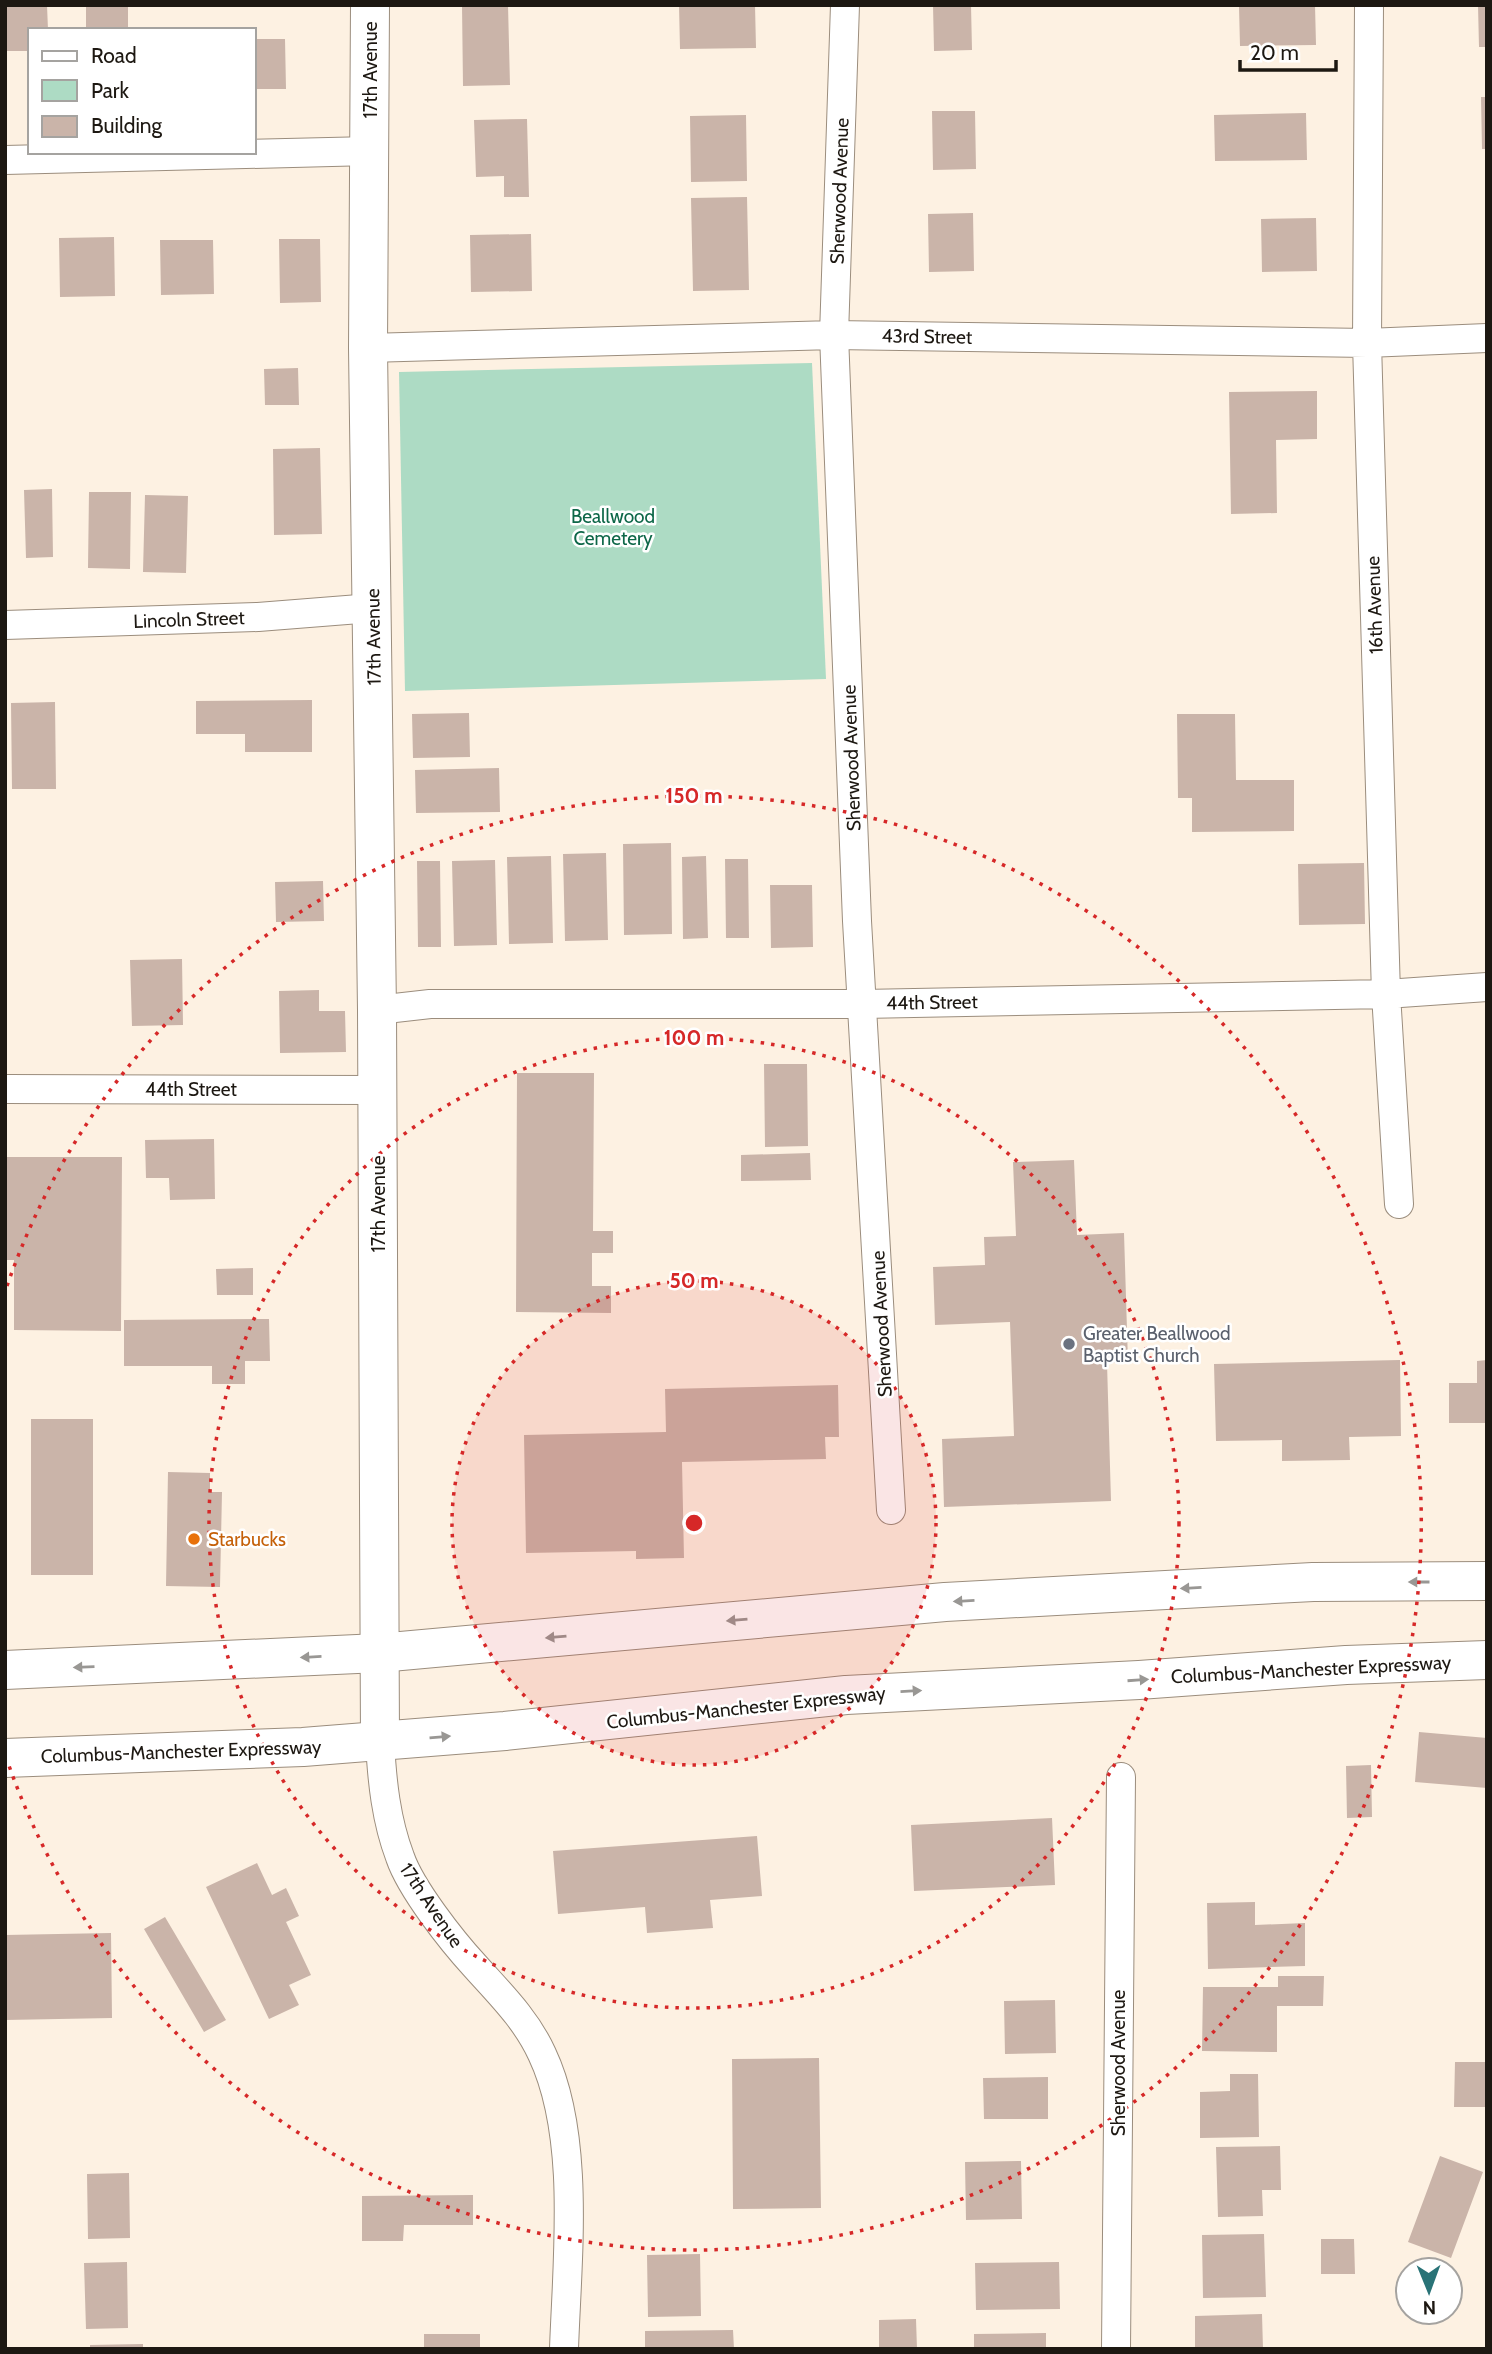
<svg xmlns="http://www.w3.org/2000/svg" width="1492" height="2354" font-family="Cabin,sans-serif">
  <style>
    .green { fill: #addbc4 }
    .building { fill: #cab4a9 }
    .lines { fill: none; stroke-linecap: round; stroke-linejoin: round }
    .street-casing { stroke: #9b8d7d; stroke-width: 30 }
    .secondary-casing { stroke: #9b8d7d; stroke-width: 40 }
    .primary-casing { stroke: #9b8d7d; stroke-width: 40 }
    .street { stroke: #fff; stroke-width: 28 }
    .secondary { stroke: #fff; stroke-width: 38 }
    .primary { stroke: #fff; stroke-width: 38 }
    .oneway { fill: #999794 }
    .ring { fill: none; stroke: #d62828; stroke-width: 3.5; stroke-dasharray: 3.5 7 }
    .worship-dot { fill: #6b7280; stroke: #fff; stroke-width: 2.5 }
    .food-dot { fill: #e8710a; stroke: #fff; stroke-width: 2.5 }
    .labels { text-anchor: middle; stroke-width: 5; stroke-linejoin: round; paint-order: stroke }
    .street-label { font-size: 19px; fill: #1d1812; stroke: #fff }
    .park-label { font-size: 19px; fill: #0d6748; stroke: #fff }
    .worship-label { font-size: 19px; fill: #5b616d; stroke: #fff; text-anchor: start }
    .food-label { font-size: 19px; fill: #c56008; stroke: #fff; text-anchor: start }
    .centre { fill: #d62828; stroke: #fff; stroke-width: 3.5 }
    .ring-label { font-size: 21px; text-anchor: middle; font-weight: bold; fill: #d62828; stroke: #fff; stroke-width: 5; stroke-linejoin: round; paint-order: stroke }
  </style>
  <rect width="100%" height="100%" fill="#fdf1e2"/>
  <path class="green" d="M812,363L826,679L405,691L399,372Z"/>
  <path class="building" d="M5,5H47L48,30H30V51H5Z
    M86,5H128V30H86Z
    M462,5H508L510,85L463,86Z
    M679,5H755L756,48L680,49Z
    M933,5H971L972,50L934,51Z
    M1315,5L1316,45L1240,46L1239,7Z
    M1478,5H1487V47H1479Z
    M254,39H285L286,89H254Z
    M1481,97H1487V149H1482Z
    M932,111H975L976,169L933,170Z
    M1306,113L1307,160L1215,161L1214,115Z
    M746,115L747,181L691,182L690,116Z
    M527,119L529,197H504V176L476,177L474,120Z
    M747,197L749,290L693,291L691,198Z
    M973,213L974,271L929,272L928,214Z
    M1316,218L1317,271L1262,272L1261,219Z
    M531,234L532,291L471,292L470,235Z
    M114,237L115,296L60,297L59,238Z
    M279,239H320L321,302L280,303Z
    M160,240H213L214,294L161,295Z
    M298,368L299,405H265L264,369Z
    M1317,391V439L1276,440L1277,513L1231,514L1229,392Z
    M320,448L322,534L274,535L273,449Z
    M52,489L53,557L26,558L24,490Z
    M89,492H131L130,569L88,568Z
    M145,495L188,496L186,573L143,572Z
    M312,700V752H245V734H196V701Z
    M55,702L56,789H12L11,703Z
    M469,713L470,757L413,758L412,714Z
    M1177,714H1235L1236,780H1294V831L1192,832V798H1178Z
    M499,768L500,812L416,813L415,770Z
    M671,843L672,934L624,935L623,844Z
    M606,853L608,940L565,941L563,854Z
    M551,856L553,943L509,944L507,857Z
    M706,856L708,938L683,939L682,857Z
    M725,859H748L749,938H726Z
    M495,860L497,945L454,946L452,861Z
    M417,861H440L441,947H418Z
    M1364,863L1365,924L1299,925L1298,864Z
    M323,881L324,921L276,922L275,882Z
    M770,885H812L813,947L771,948Z
    M182,959L183,1025L132,1026L130,960Z
    M319,990V1011H345L346,1052L280,1053L279,991Z
    M764,1064H807L808,1146L765,1147Z
    M517,1073H594L593,1231H613V1253H592V1286H611V1313L516,1312Z
    M214,1139L215,1199L170,1200L169,1178H146L145,1140Z
    M810,1153L811,1180L741,1181V1155Z
    M5,1157H122L121,1331L14,1330V1260H5Z
    M1074,1160L1077,1235L1124,1233L1128,1362L1107,1363L1111,1501L944,1507L942,1439L1014,1436L1010,1322L935,1325L933,1267L985,1265L984,1237L1016,1236L1013,1162Z
    M253,1268V1295H217L216,1269Z
    M269,1319L270,1361H245V1384H212V1366H124V1320Z
    M1400,1360L1401,1436L1349,1437L1350,1460L1282,1461V1440L1216,1441L1214,1364Z
    M1487,1360V1423H1449V1383H1477V1361Z
    M838,1385L839,1437H825L826,1459L682,1462L684,1558L636,1559V1551L526,1553L524,1435L666,1432L665,1389Z
    M31,1419H93V1575H31Z
    M168,1472L210,1473V1492H222L220,1587L166,1586Z
    M1419,1732L1487,1738V1788L1415,1782Z
    M1371,1765L1372,1817L1347,1818L1346,1766Z
    M1052,1818L1055,1885L914,1891L911,1825Z
    M757,1836L762,1896L710,1900L713,1928L647,1933L645,1907L558,1914L553,1851Z
    M257,1863L272,1895L286,1888L299,1916L286,1922L311,1975L289,1985L299,2005L269,2019L206,1887Z
    M1255,1902V1925L1305,1923V1966L1208,1969L1207,1903Z
    M165,1917L226,2020L204,2032L144,1929Z
    M111,1933L112,2018L5,2020V1935Z
    M1278,1976H1324L1323,2006H1277V2052L1202,2051L1203,1987H1278Z
    M1055,2000L1056,2053L1005,2054L1004,2001Z
    M819,2058L821,2208L733,2209L732,2059Z
    M1455,2062H1487V2107H1454Z
    M1230,2074H1258L1259,2137L1200,2138V2092L1230,2091Z
    M1048,2077V2119H984L983,2078Z
    M1280,2146L1281,2190H1262L1263,2216L1218,2217L1216,2147Z
    M1440,2156L1483,2172L1451,2258L1408,2242Z
    M1021,2161L1022,2219L966,2220L965,2162Z
    M129,2173L130,2238L88,2239L87,2174Z
    M473,2195V2225H404L403,2241H362V2196Z
    M1264,2234L1266,2297L1203,2298L1202,2235Z
    M1321,2239H1354L1355,2274H1321Z
    M700,2254L701,2316L648,2317L647,2255Z
    M127,2262L128,2328L86,2329L84,2263Z
    M1059,2262L1060,2309L976,2310L975,2263Z
    M1262,2314L1263,2349H1195V2316Z
    M916,2319L917,2349H879V2320Z
    M733,2330L734,2349H645V2331Z
    M1046,2333V2349H974V2334Z
    M424,2334H480V2349H424Z
    M143,2344V2349H90V2345Z"/>
  <g class="lines">
    <g class="street-casing">
      <path id="street" d="M845,5L834,335L857,921L891,1510
        M1369,5L1367,343L1386,994L1399,1204
        M5,160L371,151
        M368,348L834,335L1367,343L1487,338
        M5,625L258,617L372,608
        M377,1010L430,1004H862L1386,994L1487,987
        M5,1089L377,1090
        M380,1742C382,1781 386,1820 400,1857C411,1889 452,1941 475,1966C500,1994 526,2019 542,2054C581,2136 567,2260 564,2349
        M1116,2349L1121,1777"/>
    </g>
    <g class="secondary-casing">
      <path id="secondary" d="M370,5L368,348L377,1010L380,1742"/>
    </g>
    <g class="primary-casing">
      <path id="primary" d="M5,1670L379,1653L945,1602L1313,1582L1487,1581
        M5,1758L303,1747L505,1731L846,1695L1139,1680L1346,1665L1487,1660"/>
    </g>
    <use href="#street" class="street"/>
    <use href="#secondary" class="secondary"/>
    <use href="#primary" class="primary"/>
  </g>
  <defs><path id="oneway-solid" d="M-6-.8H1V-3.2L6.5 0L1 3.2V.8H-6Z" transform="scale(1.75)"/></defs>
  <g class="oneway">
    <use href="#oneway-solid" transform="translate(1419 1582) rotate(180)"/>
    <use href="#oneway-solid" transform="translate(1191 1588) rotate(177)"/>
    <use href="#oneway-solid" transform="translate(964 1601) rotate(177)"/>
    <use href="#oneway-solid" transform="translate(737 1620) rotate(175)"/>
    <use href="#oneway-solid" transform="translate(556 1637) rotate(175)"/>
    <use href="#oneway-solid" transform="translate(311 1657) rotate(177)"/>
    <use href="#oneway-solid" transform="translate(84 1667) rotate(178)"/>
    <use href="#oneway-solid" transform="translate(1138 1680) rotate(-4)"/>
    <use href="#oneway-solid" transform="translate(911 1691) rotate(-3)"/>
    <use href="#oneway-solid" transform="translate(440 1737) rotate(-5)"/>
  </g>
  <circle cx="694" cy="1523" r="242" fill="#d62828" fill-opacity=".12"/>
  <g class="ring">
    <circle cx="694" cy="1523" r="242"/>
    <circle cx="694" cy="1523" r="485"/>
    <path d="M7 1286A727 727 0 1 1 7 1760"/>
  </g>
  <circle class="worship-dot" cx="1069" cy="1344" r="7"/>
  <circle class="food-dot" cx="194" cy="1539" r="7"/>
  <g class="labels">
    <g class="street-label">
      <text transform="translate(370 70) rotate(-90)" y="7">17th Avenue</text>
      <text transform="translate(839 191) rotate(-88)" y="7">Sherwood Avenue</text>
      <text transform="translate(927 336) rotate(1)" y="7">43rd Street</text>
      <text transform="translate(1374 605) rotate(-92)" y="7">16th Avenue</text>
      <text transform="translate(189 619) rotate(-2)" y="7">Lincoln Street</text>
      <text transform="translate(373 637) rotate(-91)" y="7">17th Avenue</text>
      <text transform="translate(851 758) rotate(-92)" y="7">Sherwood Avenue</text>
      <text transform="translate(932 1002) rotate(-1)" y="7">44th Street</text>
      <text x="191" y="1096">44th Street</text>
      <text transform="translate(378 1204) rotate(-90)" y="7">17th Avenue</text>
      <text transform="translate(881 1324) rotate(-93)" y="7">Sherwood Avenue</text>
      <text transform="translate(1311 1669) rotate(-3)" y="7">Columbus-Manchester Expressway</text>
      <text transform="translate(746 1707) rotate(-6)" y="7">Columbus-Manchester Expressway</text>
      <text transform="translate(181 1751) rotate(-2)" y="7">Columbus-Manchester Expressway</text>
      <text transform="translate(432 1905) rotate(56)" y="7">17th Avenue</text>
      <text transform="translate(1118 2063) rotate(-90)" y="7">Sherwood Avenue</text>
    </g>
    <g class="park-label">
      <text x="613" y="523">Beallwood<tspan x="613" dy="22">Cemetery</tspan></text>
    </g>
    <g class="worship-label">
      <text x="1083" y="1340">Greater Beallwood<tspan x="1083" dy="22">Baptist Church</tspan></text>
    </g>
    <g class="food-label">
      <text x="208" y="1546">Starbucks</text>
    </g>
  </g>
  <circle cx="694" cy="1523" r="10" class="centre"/>
  <g class="ring-label">
    <text x="694" y="803">150 m</text>
    <text x="694" y="1045">100 m</text>
    <text x="694" y="1288">50 m</text>
  </g>
  <rect width="1492" height="2354" fill="none" stroke="#1d1812" stroke-width="14"/>
  <rect x="28" y="28" width="228" height="126" fill="#ffffff" stroke="#a5a3a0" stroke-width="2"/>
  <rect x="42" y="51" width="35" height="10" fill="#ffffff" stroke="#a5a3a0" stroke-width="2"/>
  <text x="91" y="63" font-size="21" fill="#1d1812">Road</text>
  <rect x="42" y="80" width="35" height="21" fill="#addbc4" stroke="#a5a3a0" stroke-width="2"/>
  <text x="91" y="98" font-size="21" fill="#1d1812">Park</text>
  <rect x="42" y="116" width="35" height="21" fill="#cab4a9" stroke="#a5a3a0" stroke-width="2"/>
  <text x="91" y="133" font-size="21" fill="#1d1812">Building</text>
  <g transform="translate(1429 2291) rotate(179)"><circle r="33" fill="#ffffff" stroke="#a5a3a0" stroke-width="2"/>
  <path d="M0-5L12 26L0 18L-12 26Z" fill="#297377"/>
  <text y="-10" font-size="19" font-weight="bold" text-anchor="middle" fill="#1d1812">N</text>
  </g>
  <path d="M1240 60v10h96v-10" fill="none" stroke="#1d1812" stroke-width="3.5"/>
  <text x="1250" y="60" font-size="21" fill="#1d1812" stroke="#ffffff" stroke-width="5" paint-order="stroke">20 m</text>
</svg>
